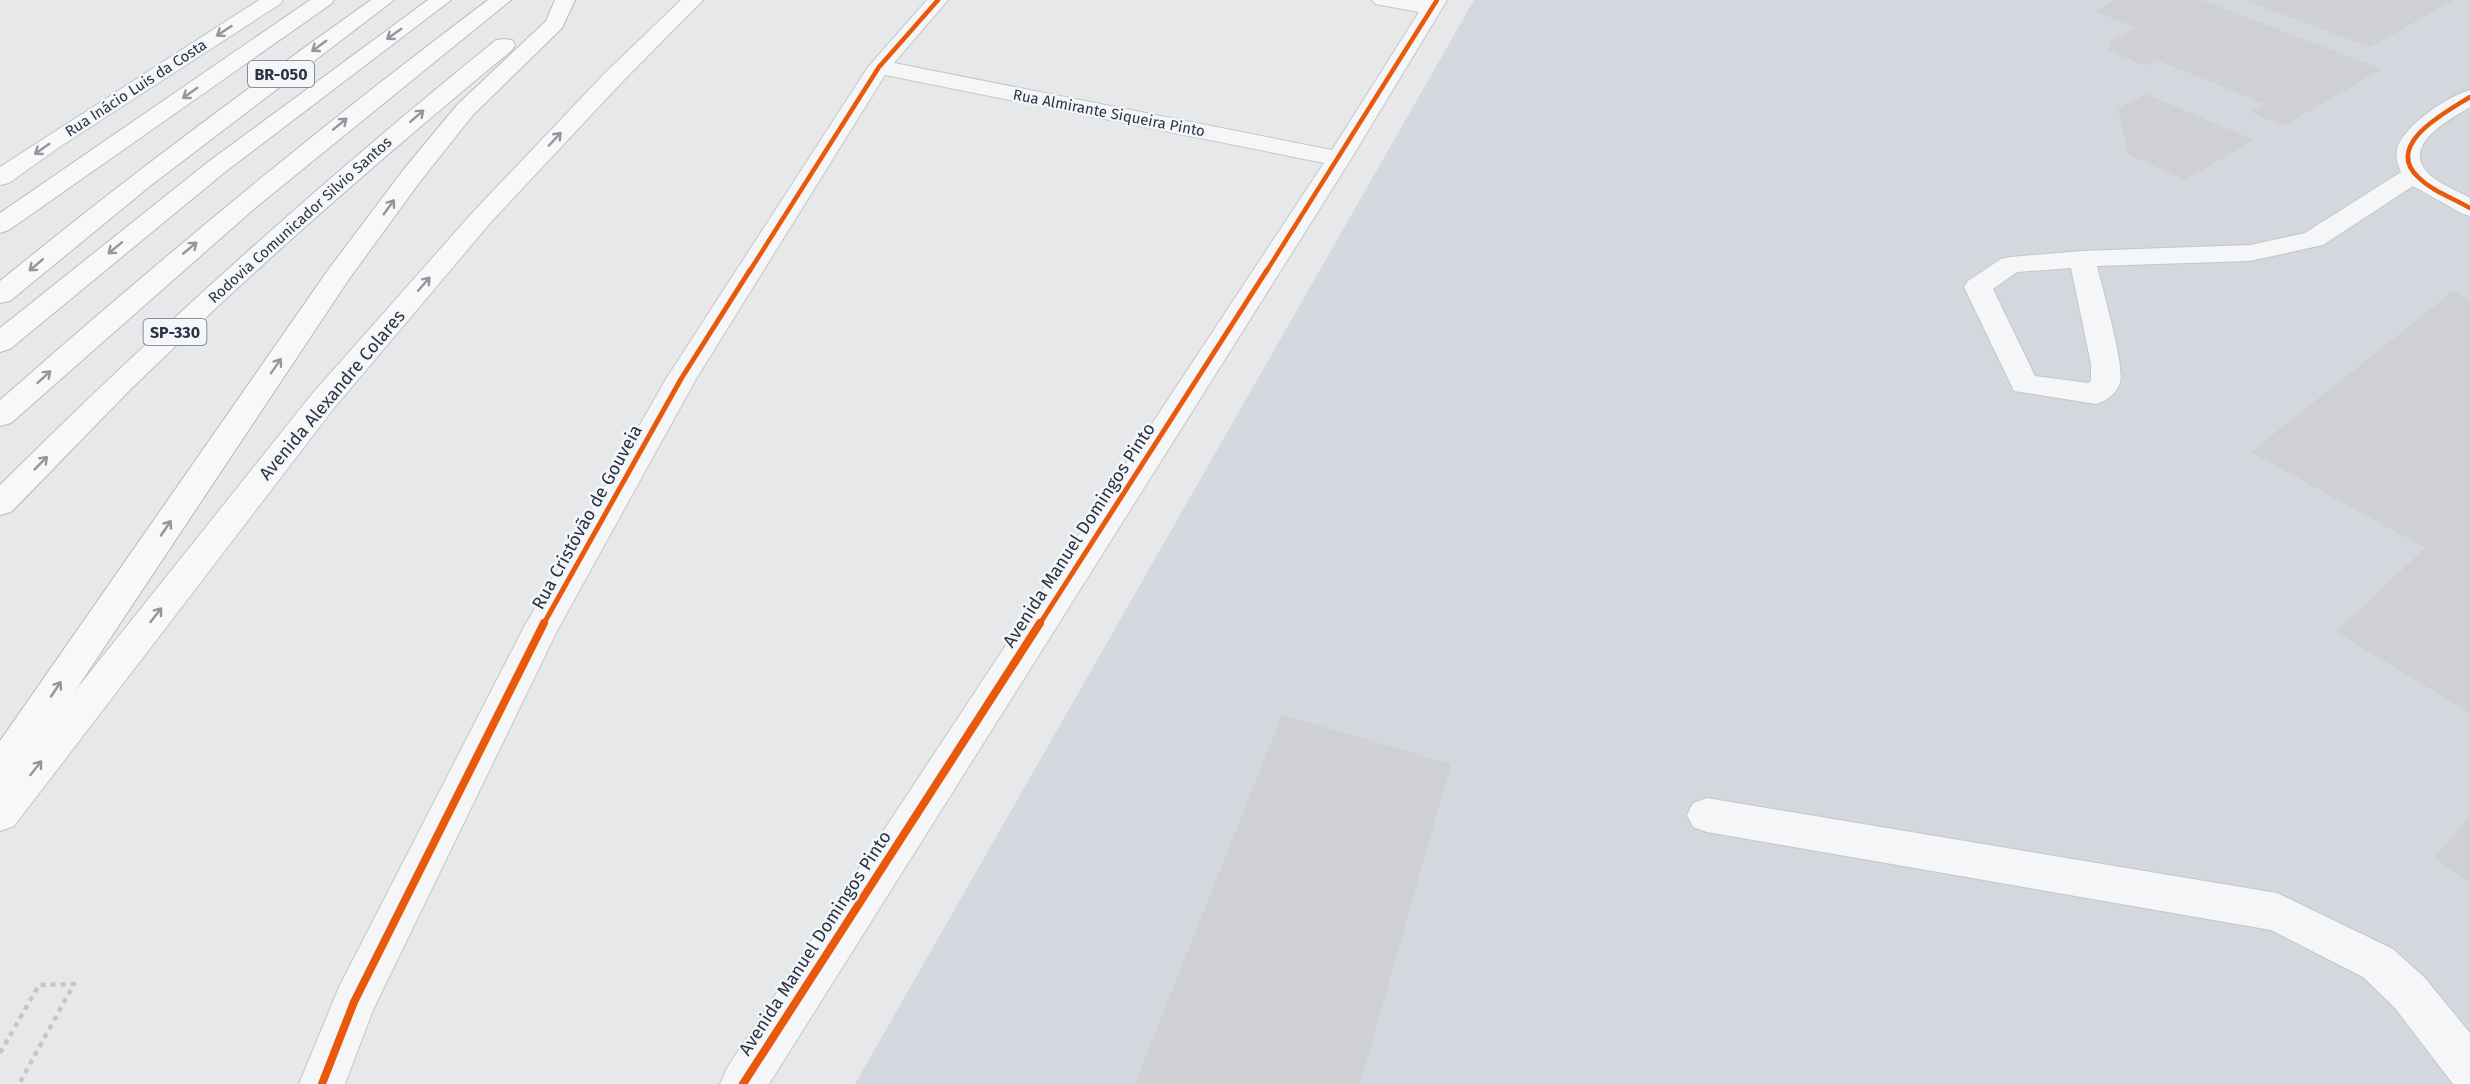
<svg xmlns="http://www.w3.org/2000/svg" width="2470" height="1084" font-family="'Fira Sans',sans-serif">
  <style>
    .built { fill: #d4d7dd }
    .building { fill: #ced0d3 }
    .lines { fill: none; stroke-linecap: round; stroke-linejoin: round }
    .minor-casing { stroke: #c4c6c8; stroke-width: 2 }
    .major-casing { stroke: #c2c5c8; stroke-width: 2 }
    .highway-casing { stroke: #b8bbbf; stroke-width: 2 }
    .path { stroke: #c5c6ca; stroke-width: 4.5; stroke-dasharray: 5 5; stroke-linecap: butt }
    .minor { fill: #f5f6f7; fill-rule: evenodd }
    .major { fill: #f8f8f8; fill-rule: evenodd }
    .highway { fill: #f8f8f8; fill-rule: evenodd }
    .cycleway-far2-casing { stroke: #f4f6f9; stroke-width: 8 }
    .cycleway-far1-casing { stroke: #f4f6f9; stroke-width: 9 }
    .cycleway-casing { stroke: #f4f6f9; stroke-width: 11 }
    .cycleway-far2 { stroke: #e8590c; stroke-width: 4.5 }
    .cycleway-far1 { stroke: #e8590c; stroke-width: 5 }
    .cycleway { stroke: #e8590c; stroke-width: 8 }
    .oneway { stroke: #92969e }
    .labels { text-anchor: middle; stroke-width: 5; stroke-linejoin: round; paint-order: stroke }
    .far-street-label { font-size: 15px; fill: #2b3445; stroke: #f4f6f9 }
    .shield { fill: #f4f6f9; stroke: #676e7b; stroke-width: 1.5 }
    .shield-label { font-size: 16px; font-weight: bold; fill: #2b3445 }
    .street-label { font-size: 18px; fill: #2b3445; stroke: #f4f6f9 }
  </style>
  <rect width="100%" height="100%" fill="#e6e8ea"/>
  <path class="built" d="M1474,0H2470V1084H855Z"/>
  <path class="building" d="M2117,0H2201L2382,69L2283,126L2251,112L2265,104L2157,60L2145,66L2109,50L2110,41L2137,28L2094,11Z
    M2245,0H2454L2370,47Z
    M2146,94L2254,140L2185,180L2128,154L2118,109Z
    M2453,291L2470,299V713L2336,632L2425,548L2251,452Z
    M1282,715L1451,764L1360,1084H1135Z
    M2470,816V882L2434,858Z"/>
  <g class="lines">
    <g class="minor-casing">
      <path id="minor" d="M927,0H948L894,63L1332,150L1419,12L1375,4L1372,0H1447L1351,159L769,1084H720L727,1068L1324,163L885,75L696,379L557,631L373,1010L345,1084H299L339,987L523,629L666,379L868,67Z
        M2470,90V107C2451,119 2403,143 2426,171C2436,183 2456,190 2470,198V216L2461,213L2413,186L2323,245L2250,261L2097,266C2102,287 2125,367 2120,383C2116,394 2106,401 2096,404L2014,391L1964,287L1968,281L2001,259L2010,257L2082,251L2250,245L2305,233L2401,172C2398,164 2395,158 2397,149C2403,126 2448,96 2470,90ZM2071,268L2091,364V380L2089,383L2035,376L1993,289L2017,272Z
        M1707,798L2277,893L2393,949L2425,978L2470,1033V1084H2453L2395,1008L2363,977L2271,930L1707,832L1693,827L1687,815L1693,803Z"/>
    </g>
    <g class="major-casing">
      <path id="major" d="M259,0H283L280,4L58,148L9,183L0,185V167Z
        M681,0H703L621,83L491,222L334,408L14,826L0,831V785L312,394L473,212L605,73Z"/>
    </g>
    <g class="highway-casing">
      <path id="highway" d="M310,0H334L331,4L9,230L0,233V213Z
        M371,0H394L150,186L10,301L0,303V281C120,183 244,90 371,0Z
        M428,0H451L225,172L10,349L0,352V328L208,162Z
        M488,0H511L255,208L11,423L0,426V400C158,261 320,126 488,0Z
        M555,0H575L562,28L473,115L422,179L349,279L14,783L0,788V741L328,270L404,169L457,105L546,21Z
        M504,39L512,40L515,45L512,50C381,158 253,270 132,388C91,429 52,471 11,512L0,515V485C158,328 323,180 496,40Z"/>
    </g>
    <path class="path" d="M0,1053L39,985L74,984L19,1084"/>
    <use href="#minor" class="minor"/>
    <use href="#major" class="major"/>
    <use href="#highway" class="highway"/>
    <g class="cycleway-far2-casing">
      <path id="cycleway-far2" d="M2470,97C2448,111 2383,144 2418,177C2432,191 2453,198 2470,208
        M749,272L879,67L938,0
        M1266,272L1437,0"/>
    </g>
    <g class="cycleway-far1-casing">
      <path id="cycleway-far1" d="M543,625L681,379L750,270
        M1039,625L1267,270"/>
    </g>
    <g class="cycleway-casing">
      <path id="cycleway" d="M322,1084L354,1002L544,623
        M743,1084L1040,623"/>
    </g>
    <use href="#cycleway-far2" class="cycleway-far2"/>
    <use href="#cycleway-far1" class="cycleway-far1"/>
    <use href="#cycleway" class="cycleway"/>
  </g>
  <defs><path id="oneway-shaft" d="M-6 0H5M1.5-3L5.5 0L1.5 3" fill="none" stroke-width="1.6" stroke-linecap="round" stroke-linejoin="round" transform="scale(1.5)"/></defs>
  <g class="oneway">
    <use href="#oneway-shaft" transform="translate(224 31) rotate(147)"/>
    <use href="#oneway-shaft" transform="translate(394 34) rotate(145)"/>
    <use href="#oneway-shaft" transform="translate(319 46) rotate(144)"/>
    <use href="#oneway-shaft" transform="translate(190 93) rotate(145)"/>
    <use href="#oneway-shaft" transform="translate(417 116) rotate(-41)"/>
    <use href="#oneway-shaft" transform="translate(340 124) rotate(-39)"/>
    <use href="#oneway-shaft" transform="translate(555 139) rotate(-47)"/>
    <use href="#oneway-shaft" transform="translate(42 149) rotate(145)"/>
    <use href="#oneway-shaft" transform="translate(389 207) rotate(-54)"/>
    <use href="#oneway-shaft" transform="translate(115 248) rotate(141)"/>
    <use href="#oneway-shaft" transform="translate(190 248) rotate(-40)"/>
    <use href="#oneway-shaft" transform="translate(36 265) rotate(140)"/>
    <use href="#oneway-shaft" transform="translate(424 284) rotate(-49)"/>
    <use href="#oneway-shaft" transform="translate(276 366) rotate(-55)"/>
    <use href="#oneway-shaft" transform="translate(44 377) rotate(-42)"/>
    <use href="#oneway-shaft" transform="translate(41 463) rotate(-45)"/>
    <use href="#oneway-shaft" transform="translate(166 528) rotate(-56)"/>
    <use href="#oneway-shaft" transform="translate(156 615) rotate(-52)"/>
    <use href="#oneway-shaft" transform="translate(56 689) rotate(-56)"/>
    <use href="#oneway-shaft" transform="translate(36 768) rotate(-52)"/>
  </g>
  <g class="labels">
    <g class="far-street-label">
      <text transform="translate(136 88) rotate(-33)" y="5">Rua Inácio Luis da Costa</text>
      <text transform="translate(1109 113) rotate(11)" y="5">Rua Almirante Siqueira Pinto</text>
      <text transform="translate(300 220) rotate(-42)" y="5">Rodovia Comunicador Silvio Santos</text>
    </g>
    <g class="shield">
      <rect x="248" y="61" width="66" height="26" rx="4.5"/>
      <rect x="143.5" y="319" width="63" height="26" rx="4.5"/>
    </g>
    <g class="shield-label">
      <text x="281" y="80">BR-050</text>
      <text x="175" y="338">SP-330</text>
    </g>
    <g class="street-label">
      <text transform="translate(332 395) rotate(-50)" y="6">Avenida Alexandre Colares</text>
      <text transform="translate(587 517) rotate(-61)" y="6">Rua Cristóvão de Gouveia</text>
      <text transform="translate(1079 535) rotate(-57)" y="6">Avenida Manuel Domingos Pinto</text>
      <text transform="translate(815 943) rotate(-57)" y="6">Avenida Manuel Domingos Pinto</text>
    </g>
  </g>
</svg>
